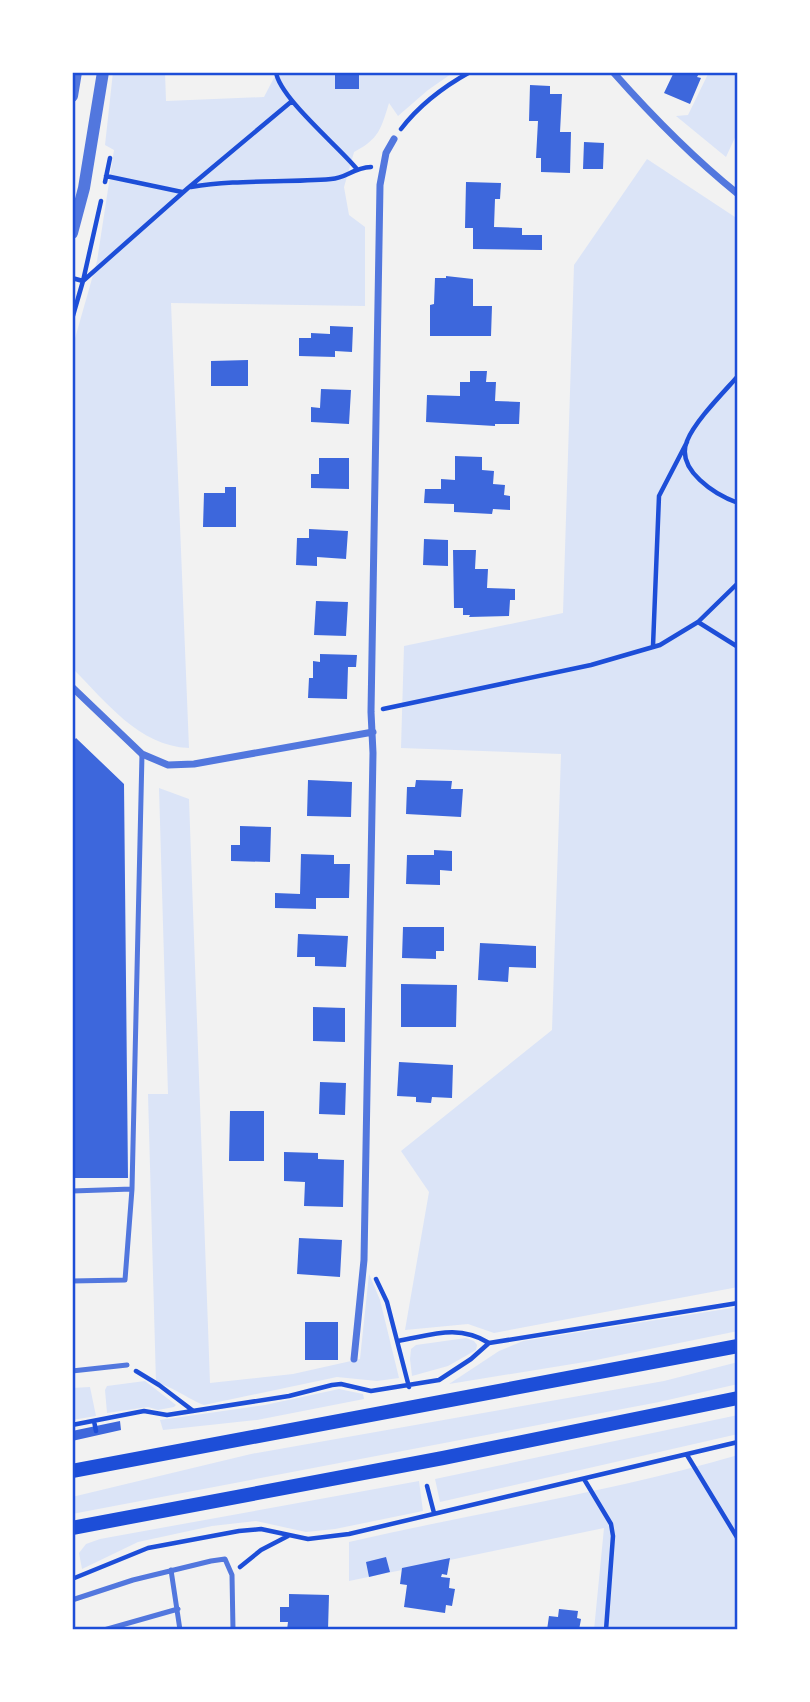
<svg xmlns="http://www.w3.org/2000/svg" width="810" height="1702" font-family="Ubuntu,sans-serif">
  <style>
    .green { fill: #dbe4f7 }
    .building { fill: #3d67dc }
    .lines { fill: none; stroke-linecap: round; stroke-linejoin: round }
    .path { stroke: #1d4ed8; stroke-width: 4.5 }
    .service { stroke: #5277de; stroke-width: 5 }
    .minor { stroke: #5277de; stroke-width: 7 }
    .tertiary { stroke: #5277de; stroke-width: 12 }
    .secondary { stroke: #1d4ed8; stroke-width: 14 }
    .neatline { fill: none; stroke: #1d4ed8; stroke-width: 2.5 }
  </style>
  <rect width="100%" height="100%" fill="#f2f2f2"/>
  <path class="green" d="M113,72H165L166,101L264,97L277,72H454L428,90L398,116L389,103C381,129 379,139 354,152L344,187L349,215L365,227V306L171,303L189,748C138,746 106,701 72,668V349L97,261L114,150L105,145Z
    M709,72H738V131L726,157L676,116L688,115Z
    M647,159L738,219V1287L494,1333L468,1324L405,1330L429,1192L401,1151L552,1030L561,754L401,748L404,646L563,613L574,265Z
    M159,788L189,799L210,1383L293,1374L360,1359L369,1274L380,1300L399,1378L377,1381L337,1377L204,1405C190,1400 168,1384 156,1383L148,1094H168Z
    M738,1307V1331L591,1361L449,1384L499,1351L523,1341Z
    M466,1338L474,1341L477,1345L476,1350L448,1366L412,1376L410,1359L411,1349L416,1345Z
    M738,1362V1384L659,1402L72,1514V1497L251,1454L664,1381Z
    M145,1381L176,1405L174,1407L158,1410L148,1407L107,1413L105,1390L107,1386Z
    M90,1387L96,1416L72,1420V1388Z
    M339,1389L363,1394L364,1399L257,1420L163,1430L160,1420L265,1405Z
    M738,1415V1434L440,1502L435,1479Z
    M738,1455V1630H594L604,1528L349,1581V1542C479,1512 611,1492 738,1455Z
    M419,1481L423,1511L335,1529L306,1532L256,1521L212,1526L138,1542L82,1569L79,1553L86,1544L100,1539Z"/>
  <path class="building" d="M335,72H359V89H335Z
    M674,72H700L697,77L701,78L690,104L664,93Z
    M530,85L550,86V94H562L560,132H571L570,173L541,172V158H536L538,121H529Z
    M584,142L604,143L603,169H583Z
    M466,182L501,183L500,199H495L494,227L522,228V235H542V250L473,249V228H465Z
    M446,276L473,279V306H492L491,336H430V305L434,304L435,278H446Z
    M330,326L353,327L352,352L335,351V357L299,356V338H311V333L330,334Z
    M248,360V386H211V361Z
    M470,371H487L486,382H496L495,401L520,402L519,424H495V426L426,422L427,395L460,396V382H470Z
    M321,389L351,390L349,424L311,422V407L320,408Z
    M455,456L482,457V470L494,471L493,484L505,485L504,495L510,496V510L493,509L492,514L454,512V504L424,503L425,489H441V479L455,480Z
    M319,458H349V489L311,488V474H319Z
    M225,487H236V527H203L204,493H225Z
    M309,529L348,531L346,559L317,557V566L296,565L297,538H309Z
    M424,539L448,540V566L423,565Z
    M453,550H476L475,569H488L487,588L515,589V600H510L509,616L469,617L470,615H463V608H454Z
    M316,601L348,602L346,636L314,635Z
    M320,654L357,655L356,667H348L347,699L308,698L309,678H313V661L320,662Z
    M76,738L124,784L128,1178H72V743Z
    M308,780L352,782L351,817L307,816Z
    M416,780L452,781L451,789H463L461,817L406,814L407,787H415Z
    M240,826L271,827L270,862L231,861V845H240Z
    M434,850L452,851V871L440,870V885L406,884L407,855H434Z
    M301,854L334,855V864H350L349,898H316V909L275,908V893L300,894Z
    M403,927H444V951H436V959L402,958Z
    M298,934L348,936L346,967L315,966V957H297Z
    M480,943L536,946V968L509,967L508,982L478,980Z
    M401,984L457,985L456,1027H401Z
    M313,1007L345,1008V1042L313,1041Z
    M399,1062L453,1065L452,1098L432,1097L431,1103L416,1102V1097L397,1096Z
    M320,1082L346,1083L345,1115L319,1114Z
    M230,1111H264V1161H229Z
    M284,1152L318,1153V1159L344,1160L343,1207L304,1206L305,1182L284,1181Z
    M299,1238L342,1240L340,1277L297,1274Z
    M305,1322H338V1360H305Z
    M120,1421L121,1430L72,1441V1431Z
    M386,1557L390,1572L369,1577L366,1562Z
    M450,1558L447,1575L442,1574L441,1577L450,1578L449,1588L455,1589L452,1606L446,1605L445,1613L404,1607L407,1585L400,1584L402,1568Z
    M289,1594L329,1595L328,1630H287L288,1622H280V1607H289Z
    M559,1609L578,1611L577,1618L581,1619L579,1630H547L549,1616L558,1617Z"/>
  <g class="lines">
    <path class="path" d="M276,72C279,97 338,146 356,168
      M401,129C420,104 443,87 470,72
      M106,176L182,192
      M105,182L110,158
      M191,187C237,179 284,183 331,179C347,178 352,168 371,167
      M72,278L83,281L188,188L292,101
      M72,319L83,281L101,201
      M738,376C723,393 695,421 687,441C675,470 716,495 738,503
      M698,622L738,647
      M653,646L659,496L687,442
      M383,709L591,665L660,645L698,622L738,583
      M376,1279L387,1302L409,1387
      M398,1341C432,1335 458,1324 489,1343
      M136,1371L159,1385L192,1410
      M94,1421L96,1431
      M72,1425L144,1411L167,1415L289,1396L332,1385L341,1384L371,1391L439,1380L471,1359L489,1343L738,1303
      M687,1455L738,1539
      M584,1479L611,1524L613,1536L606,1630
      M427,1486L434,1513
      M240,1567L261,1550L288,1536
      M72,1579L148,1548L239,1531L261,1529L308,1539L349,1534L738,1442"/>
    <path class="service" d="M72,1191L132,1189
      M72,1281L125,1280L132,1189L142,754
      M72,1371L127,1365
      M171,1570L180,1630
      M72,1600L133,1580L211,1561L225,1559L232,1575L233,1630
      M104,1630L178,1609"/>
    <path class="minor" d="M613,72C652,116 692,157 738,194
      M72,687L142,754L168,765L194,764L373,732
      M354,1359L364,1260L373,753L371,712L380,185L386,153L394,139"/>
    <path class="tertiary" d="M72,96L76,72
      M72,233L84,188L103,72"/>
    <path class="secondary" d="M72,1471L738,1346
      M72,1528L443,1458L738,1398"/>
  </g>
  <rect width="810" height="1702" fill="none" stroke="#ffffff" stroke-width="147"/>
  <rect x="74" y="74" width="662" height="1554" class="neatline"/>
</svg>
